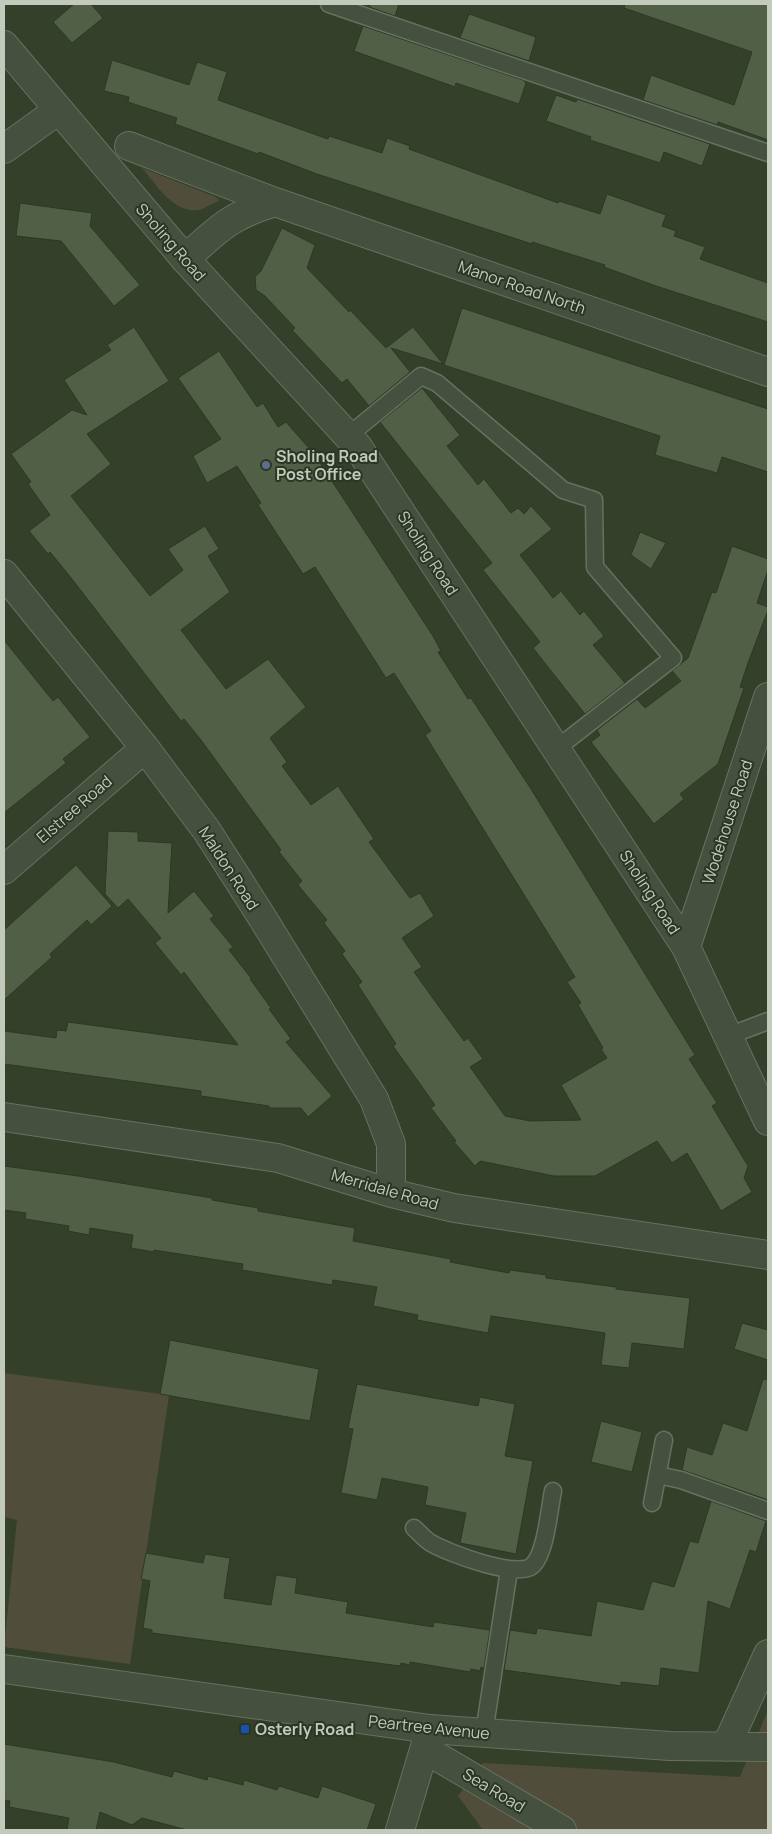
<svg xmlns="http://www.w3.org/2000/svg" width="772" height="1834" font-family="Manrope,sans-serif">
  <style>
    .green { fill: #514d3b }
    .building { fill: #525f47; stroke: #2d3825 }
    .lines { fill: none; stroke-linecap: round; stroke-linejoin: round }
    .service-casing { stroke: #66715f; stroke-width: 19 }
    .minor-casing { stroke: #66715f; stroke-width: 30 }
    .tertiary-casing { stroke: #66715f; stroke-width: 30 }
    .service { stroke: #46503e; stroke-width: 16 }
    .minor { stroke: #46503e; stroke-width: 28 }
    .tertiary { stroke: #46503e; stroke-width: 28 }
    .service-dot { fill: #5c6f8a; stroke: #2b3623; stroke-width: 2 }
    .transit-dot { fill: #1a4fb4; stroke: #2b3623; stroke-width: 2 }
    .labels { text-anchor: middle; stroke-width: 4; stroke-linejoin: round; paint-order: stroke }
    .street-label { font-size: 16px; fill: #c1cabb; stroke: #2b3623 }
    .poi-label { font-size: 16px; font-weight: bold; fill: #c1cabb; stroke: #2b3623; text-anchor: start }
  </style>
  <rect width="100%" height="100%" fill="#34402a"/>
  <path class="green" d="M142,168L216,197L219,201C212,203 203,210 197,210C173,213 155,183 142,168Z
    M4,1373L169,1395L130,1664L4,1647L17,1520L4,1517Z
    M768,1710V1830H483L458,1796L483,1763L740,1777Z"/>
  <path class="building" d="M74,4H91L103,18L72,43L53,22Z
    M371,4H399L395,16L369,7Z
    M625,4H768V140L718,122L717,125L643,100L651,75L734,105L752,52L624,8Z
    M469,14L536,37L529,61L460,38Z
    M363,26L523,80L526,83L519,104L456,83L455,87L354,51Z
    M112,60L189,85L197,62L227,72L218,100L328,139L329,136L382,153L387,138L410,146L409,149L558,203L559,201L600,214L607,194L666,215L662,226L676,231L674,236L705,247L700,259L768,283V322L656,286L604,267L605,265L532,242V244L317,174L259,152L258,154L175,124L177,118L128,102L129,97L104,91Z
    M556,95L576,102L577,99L710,144L702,166L664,152L660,163L590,140L591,137L546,121Z
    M20,203L92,213L90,226L140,285L114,306L61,241L16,236Z
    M282,228L315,245L307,268L349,312L350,310L386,348L413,327L443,364L391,348L410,372L369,406L347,379L342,383L292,330L295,328L265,296L256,290L255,277L261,271Z
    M462,308L768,409V472L722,457L717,473L655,455L660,436L444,365Z
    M134,327L169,381L87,434L111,464L71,496L150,596L183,570L168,549L205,526L219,549L208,556L230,592L181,630L226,689L268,659L306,707L270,738L287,762L282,766L311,805L338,786L374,839L369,842L410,898L420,893L434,916L402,938L422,967L414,972L464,1041L468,1038L483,1059L470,1067L505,1116L530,1121L581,1120L561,1085L607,1058L601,1049L603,1048L578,1005L581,1003L567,982L575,977L425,735L431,731L394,673L386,678L315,567L303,574L258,505L261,503L237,466L207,483L193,456L221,439L178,378L219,351L257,407L263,403L278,427L286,422L315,455L433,636L441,651L438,652L468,699L471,698L531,789L695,1055L689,1059L717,1103L712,1106L748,1166L744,1178L752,1192L721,1211L687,1153L672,1163L657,1141L595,1176H554L480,1161L475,1166L454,1142L456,1141L431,1108L435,1105L393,1046L396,1044L358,985L362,982L342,954L345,951L324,923L327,920L298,885L302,881L279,852L281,850L201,740L184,719L181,721L72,579L50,552L48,554L29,531L50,515L28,484L31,482L11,454L72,410L87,415L64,380L111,350L107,345Z
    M422,388L460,435L447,446L478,485L484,479L511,513L518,508L524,514L531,506L552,529L520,555L553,598L561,591L580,615L584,611L604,636L593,645L625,683L585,714L533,648L540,642L483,570L492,563L380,422Z
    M640,532L666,543L651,569L631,555Z
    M732,546L768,559V570L757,603L768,607V610L748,663L740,687L744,688L718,764L680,794L684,799L654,824L591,742L600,735L597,730L637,699L645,708L681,681L672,671L688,658L712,592L716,593Z
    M4,640L53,701L58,697L90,737L63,759L66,763L4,813Z
    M108,831L138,832V841L172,843L168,913L194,891L214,916L210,919L233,947L229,950L251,978L250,979L271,1008L269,1009L291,1039L286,1042L332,1096L308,1117L301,1108H269V1106L201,1096V1091L4,1064V1031L56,1038L57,1030L66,1031L68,1022L238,1045L184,972L181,975L155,943L161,938L128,899L118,908L105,894Z
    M76,865L112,906L91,925L87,920L50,954L52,957L4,1000V930Z
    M4,1166L78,1176L212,1198V1200L258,1208V1211L355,1228L353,1241L451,1259L450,1262L509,1273L510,1270L546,1275V1278L616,1287V1289L690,1298L684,1349L632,1343L629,1368L601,1365L605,1333L491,1316L488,1333L417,1320L418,1315L373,1306L377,1287L333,1280L332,1285L242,1270L243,1264L154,1250V1252L131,1248L133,1235L90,1228L89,1235L68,1231L69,1226L25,1219L26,1213L4,1210Z
    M742,1323L768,1330V1360L734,1349Z
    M170,1340L319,1369L310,1421L160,1394Z
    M763,1379L768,1380V1500L682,1470L687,1447L712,1455L723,1423L747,1431Z
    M357,1384L478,1406L480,1397L515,1404L505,1456L533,1461L516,1554L460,1543L466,1513L425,1505L428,1487L382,1478L377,1500L341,1493L353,1429L348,1428Z
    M601,1421L642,1432L632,1472L591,1462Z
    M711,1501L766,1521L756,1552L750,1550L730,1609L708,1601L699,1673L661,1668L659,1686L621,1682V1686L504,1670L510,1630L536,1634L537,1628L591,1636L597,1601L643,1610L652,1581L674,1587L690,1541L698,1543Z
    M146,1553L203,1563L205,1554L230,1558L224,1598L271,1605L276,1575L297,1578L295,1593L348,1602L346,1613L433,1627L434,1622L490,1630L484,1668L481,1667L480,1671L471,1669L470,1672L410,1662V1665L401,1663L400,1666L152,1633V1630L143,1628L150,1581L141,1579Z
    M4,1744L114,1762L172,1777L174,1771L207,1780L208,1776L243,1785L244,1780L277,1790L279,1786L318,1798L322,1786L376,1804L367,1830H187L142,1818L132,1825L100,1812L96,1830H67L69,1818L9,1807L10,1801L4,1800Z"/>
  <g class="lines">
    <g class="service-casing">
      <path id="service" d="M329,4L768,153
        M348,436L421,376L437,383L563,490L594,500L595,567L673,658L556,749
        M728,1036L768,1021
        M658,1475L681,1480L768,1511
        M652,1503L664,1440
        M414,1528C420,1533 425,1540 431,1543C448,1553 519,1580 533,1565C546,1552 549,1510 553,1491
        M484,1733L509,1570"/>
    </g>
    <g class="minor-casing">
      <path id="minor" d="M129,146L275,202
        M4,149L57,111
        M185,259C219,228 231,215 275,202L768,372
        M4,574L145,748L207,831L260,914L374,1099L391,1144V1193
        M4,870L145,748
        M686,947L768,697
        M4,1117L278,1158L391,1193L454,1208L768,1255
        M426,1750L562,1830
        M400,1830L429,1733"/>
    </g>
    <g class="tertiary-casing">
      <path id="tertiary" d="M4,45L185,259L358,447L686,947L768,1121
        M4,1669L430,1729L670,1746L768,1747
        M726,1747L768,1654"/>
    </g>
    <use href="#service" class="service"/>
    <use href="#minor" class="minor"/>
    <use href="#tertiary" class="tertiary"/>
  </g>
  <circle class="service-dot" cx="266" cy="465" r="5"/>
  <rect class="transit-dot" x="240" y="1724" width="10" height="10" rx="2.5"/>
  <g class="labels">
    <g class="street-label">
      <text transform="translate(171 242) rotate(49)" y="6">Sholing Road</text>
      <text transform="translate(522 287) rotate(19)" y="6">Manor Road North</text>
      <text transform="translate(428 553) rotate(57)" y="6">Sholing Road</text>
      <text transform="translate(74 809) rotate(-41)" y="6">Elstree Road</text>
      <text transform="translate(727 822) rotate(-72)" y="6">Wodehouse Road</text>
      <text transform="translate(229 868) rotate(57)" y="6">Maldon Road</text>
      <text transform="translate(650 892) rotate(57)" y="6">Sholing Road</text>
      <text transform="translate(385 1189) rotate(16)" y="6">Merridale Road</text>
      <text transform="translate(429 1727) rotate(6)" y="6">Peartree Avenue</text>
      <text transform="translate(494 1790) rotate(31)" y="6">Sea Road</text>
    </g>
    <g class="poi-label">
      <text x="276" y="462">Sholing Road<tspan x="276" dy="18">Post Office</tspan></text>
      <text x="255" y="1735">Osterly Road</text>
    </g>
  </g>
  <rect width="772" height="1834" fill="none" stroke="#c1cabb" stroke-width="10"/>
</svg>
